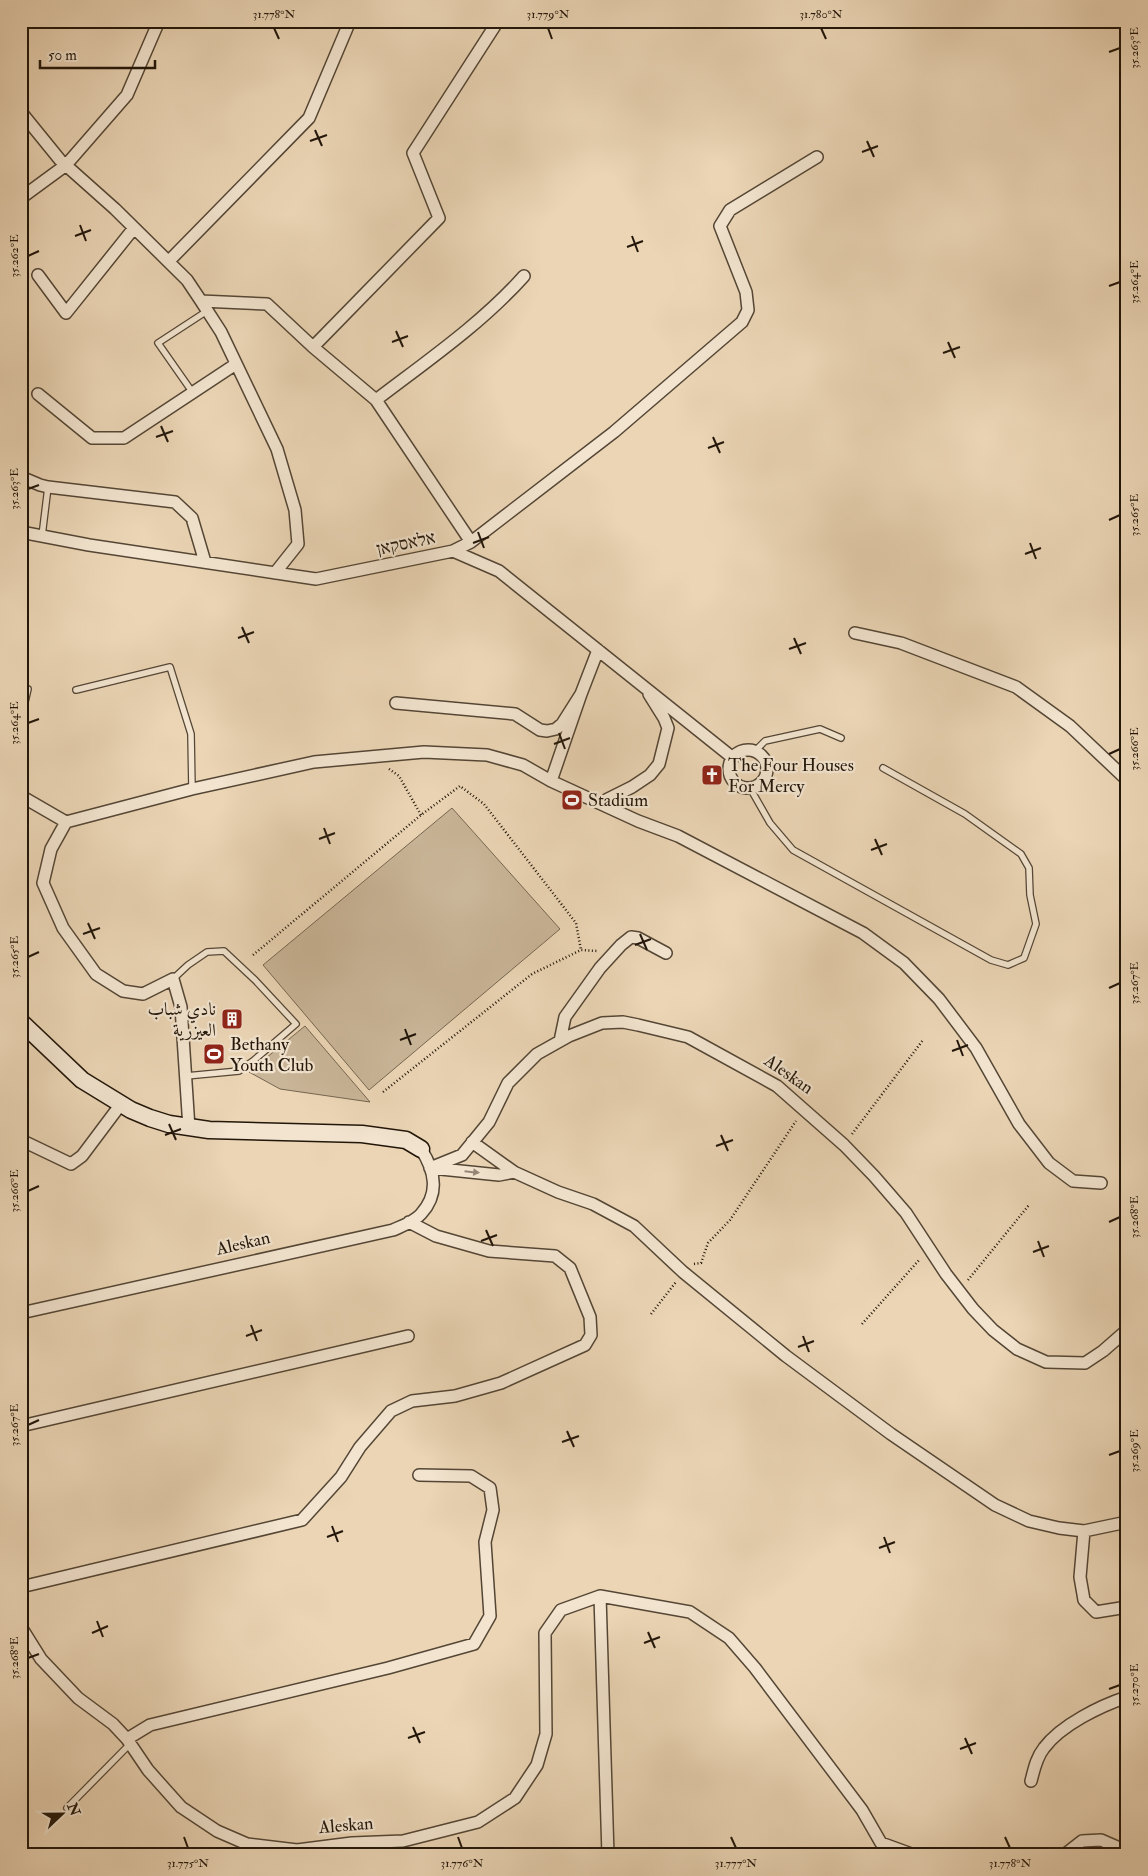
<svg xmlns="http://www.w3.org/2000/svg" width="1148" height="1876" font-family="'IM FELL Double Pica',Amiri,'Frank Ruhl Libre',serif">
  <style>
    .green { fill: #c9b598; stroke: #766651 }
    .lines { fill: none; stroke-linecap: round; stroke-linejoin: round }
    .lane-casing { stroke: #544635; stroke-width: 8 }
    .street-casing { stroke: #544635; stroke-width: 14 }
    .secondary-casing { stroke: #22160a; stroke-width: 19 }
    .path { stroke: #22160a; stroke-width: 2.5; stroke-dasharray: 1 2.5; stroke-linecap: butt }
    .lane { stroke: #f2e4cf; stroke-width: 5.5 }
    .street { stroke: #f2e4cf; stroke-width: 11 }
    .secondary { stroke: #f2e4cf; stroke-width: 16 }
    .oneway { fill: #948776 }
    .ticks { fill: none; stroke: #22160a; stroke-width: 2 }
    .labels { text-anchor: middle; stroke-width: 4.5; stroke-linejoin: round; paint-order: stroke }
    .street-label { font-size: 18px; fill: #22160a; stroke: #f2e4cf }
    .poi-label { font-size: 18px; fill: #22160a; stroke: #f2e4cf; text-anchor: start }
    .neatline { fill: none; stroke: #22160a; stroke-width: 2 }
    .ticks-label { font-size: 12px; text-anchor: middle; fill: #22160a }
  </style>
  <rect width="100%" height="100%" fill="#ebd5b5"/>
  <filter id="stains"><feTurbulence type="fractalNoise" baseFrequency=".004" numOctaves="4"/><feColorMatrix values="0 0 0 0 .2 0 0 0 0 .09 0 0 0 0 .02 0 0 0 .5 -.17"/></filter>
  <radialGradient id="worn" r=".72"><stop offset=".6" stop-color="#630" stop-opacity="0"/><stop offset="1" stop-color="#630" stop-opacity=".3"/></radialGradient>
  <path class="green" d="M452,808L560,929L369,1090L263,965Z
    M305,1026L370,1102L280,1089L249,1072Z"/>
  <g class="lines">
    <g class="lane-casing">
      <path id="lane" d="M193,393L158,343L207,311
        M42,536L48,487
        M21,686L28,689L21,719
        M76,690L170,667L191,734L192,789
        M755,751L765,741L820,729L841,738
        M750,788L770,823L793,850L991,960L1008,965L1024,958L1036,924L1030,895L1029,868L1021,854L965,814L883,768
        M173,979L188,965L207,952L224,951L255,980L296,1024L253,1061L239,1071L186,1076
        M67,1808L130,1744"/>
    </g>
    <g class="street-casing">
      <path id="street" d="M21,112L60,160L115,209L187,280L201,301L221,332L277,449L295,510L298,544L275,573
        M21,198L66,165L127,95L159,21
        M169,261L309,118L350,21
        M38,275L66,313L134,228
        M201,301L267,304L313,347L376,400L471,542L453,551
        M313,347L439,218L413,153L498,21
        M38,394L92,438H124L236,364
        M376,400C427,361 481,324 524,276
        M21,477L40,485L48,487L175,502L192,518L205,562
        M21,532L89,545L316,579L453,551L499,571L733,758
        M471,542L614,432L742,322L748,310L746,292L720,226L730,210L817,157
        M855,633L901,643L1016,687L1070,726L1127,780
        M396,703L515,714L540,730L547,731L556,729L562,724L581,694
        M729 769a19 19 0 1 1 38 0a19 19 0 1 1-38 0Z
        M551,781L581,694L598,650
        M21,796L66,822
        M600,803L632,787L650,775L659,764L668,728L664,718L649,694
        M560,1041L565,1017L600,968L621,945L631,937L638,938L666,953
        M189,1128L181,1007L173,979L143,994L123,991L96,974L63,928L43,883L51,849L66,822L192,789L314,762L424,752L487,755L523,765L551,781L638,821L678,836L863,933L904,963L939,999L976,1048L1019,1124L1049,1163L1073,1181L1101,1183
        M472,1142L514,1172L558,1192L593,1204L634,1226L683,1272L786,1356L891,1434L995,1505L1029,1521L1059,1528L1084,1531L1127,1522
        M21,1144L23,1141L71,1164L82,1156L121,1104
        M430,1168L462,1155L489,1122L508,1083L537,1054L569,1036L602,1023L623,1022L638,1025L688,1037L777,1086L844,1145L874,1176L906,1213L946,1274L973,1309L993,1330L1017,1349L1046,1362L1085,1363L1103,1351L1127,1330
        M431,1168L499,1175L514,1172
        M21,1313L393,1230C402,1226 414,1222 421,1214C440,1193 435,1171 421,1149
        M21,1426L408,1336
        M1084,1531L1080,1577L1084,1600L1096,1612L1127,1607
        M21,1587L302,1520L341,1477L360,1447L391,1411L412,1401L455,1396L501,1383L585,1345L591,1335L590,1317L570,1268L555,1256L489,1251L436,1236L409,1222
        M600,1596L608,1855
        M21,1627L41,1659L78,1698L113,1724L127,1739L148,1770L181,1807L217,1831L247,1844L297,1850L352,1843L403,1841L478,1822L515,1798L537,1765L546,1734L545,1633L561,1610L600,1596L690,1612L729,1638L755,1668L862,1810L881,1843L914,1855
        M127,1739L150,1725L388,1668L474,1644L490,1616L485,1542L493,1510L490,1488L471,1476L419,1475
        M1031,1781C1034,1770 1036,1758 1044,1748C1061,1725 1100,1706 1127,1697
        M1064,1855L1082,1841L1101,1840L1124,1850L1127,1853"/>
    </g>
    <g class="secondary-casing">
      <path id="secondary" d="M21,1022L82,1080L131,1110L150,1118L169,1124L209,1130L362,1134L406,1140L421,1149"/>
    </g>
    <path class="path" d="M389,769L399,776L421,815
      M253,955L421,815L460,786L484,804L576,923L581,950
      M383,1092L532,974L581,950L598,951
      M852,1134L923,1040
      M694,1264L701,1263L708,1243L730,1220L796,1121
      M968,1280L1029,1205
      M651,1314L676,1282
      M862,1324L920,1259"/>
    <use href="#lane" class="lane"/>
    <use href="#street" class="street"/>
    <use href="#secondary" class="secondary"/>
  </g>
  <defs><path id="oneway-solid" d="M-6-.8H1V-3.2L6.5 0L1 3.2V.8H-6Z" transform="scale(1.25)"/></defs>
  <use class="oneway" href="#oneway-solid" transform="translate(472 1172) rotate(6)"/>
  <path class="ticks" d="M274,28L279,39M548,28L552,39M821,28L826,39M1109,52L1120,48M315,130L322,146M310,141L327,135M867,141L874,157M862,152L878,146M80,225L86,241M75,236L91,230M632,236L638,252M627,247L643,241M28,256L39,251M1109,286L1120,282M396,331L403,347M392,342L408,336M948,342L955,358M943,353L960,347M161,426L168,442M156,437L173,431M713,437L720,453M708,448L724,442M28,489L39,485M1109,520L1120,515M478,532L484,548M473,543L489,537M1030,543L1036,559M1025,554L1041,548M242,627L249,643M238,638L254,632M794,638L801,654M789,649L806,643M28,723L39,719M559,733L565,749M554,744L570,738M1109,754L1120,749M324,828L330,844M319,839L335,833M875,839L882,855M871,850L887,844M88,923L95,939M83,934L100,928M640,934L647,950M635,945L651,939M28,957L39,952M1109,988L1120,983M405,1029L411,1045M400,1040L416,1034M957,1040L963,1056M952,1051L968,1045M169,1124L176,1140M165,1135L181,1129M721,1135L728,1151M716,1146L733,1140M28,1191L39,1186M1109,1222L1120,1217M486,1230L493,1246M481,1241L497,1235M1038,1241L1044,1257M1033,1252L1049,1246M251,1325L257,1341M246,1336L262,1330M803,1336L809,1352M798,1347L814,1341M28,1425L39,1420M567,1431L574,1447M562,1442L579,1436M1109,1455L1120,1451M332,1526L338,1542M327,1537L343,1531M884,1537L890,1553M879,1548L895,1542M97,1621L103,1637M648,1632L655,1648M92,1633L108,1626M644,1643L660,1637M28,1658L39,1654M1109,1689L1120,1685M413,1727L420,1743M408,1738L425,1732M965,1738L972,1754M960,1749L976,1743M184,1837L188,1848M458,1837L462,1848M731,1837L736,1848M1005,1837L1010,1848"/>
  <defs>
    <g id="church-square" transform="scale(1.125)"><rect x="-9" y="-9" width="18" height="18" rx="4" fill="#8f2418" stroke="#f2e4cf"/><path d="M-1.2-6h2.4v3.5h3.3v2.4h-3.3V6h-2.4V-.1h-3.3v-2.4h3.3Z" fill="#fff"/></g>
    <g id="stadium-square" transform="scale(1.125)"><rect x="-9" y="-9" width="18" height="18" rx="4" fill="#8f2418" stroke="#f2e4cf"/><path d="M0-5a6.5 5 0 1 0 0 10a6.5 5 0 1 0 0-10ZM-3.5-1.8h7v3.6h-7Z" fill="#fff"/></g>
    <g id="building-square" transform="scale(1.125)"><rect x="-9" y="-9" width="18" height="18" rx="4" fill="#8f2418" stroke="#f2e4cf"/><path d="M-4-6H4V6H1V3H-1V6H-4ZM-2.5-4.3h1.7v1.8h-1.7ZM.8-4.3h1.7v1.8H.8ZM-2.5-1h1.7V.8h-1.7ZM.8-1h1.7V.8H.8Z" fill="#fff"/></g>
  </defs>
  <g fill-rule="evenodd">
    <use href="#church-square" x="712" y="775"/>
    <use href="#stadium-square" x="572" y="800"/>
    <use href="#building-square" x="232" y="1019"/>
    <use href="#stadium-square" x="214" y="1054"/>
  </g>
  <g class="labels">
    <g class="street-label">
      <text transform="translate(406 543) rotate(-12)" y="6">אלאסקאן</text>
      <text transform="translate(789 1074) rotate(35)" y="6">Aleskan</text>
      <text transform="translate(243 1243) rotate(-13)" y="6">Aleskan</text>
      <text transform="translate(346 1825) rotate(-5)" y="6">Aleskan</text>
    </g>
    <g class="poi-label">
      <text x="728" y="771">The Four Houses<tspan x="728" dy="21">For Mercy</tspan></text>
      <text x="588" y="806">Stadium</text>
      <text x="216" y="1015" text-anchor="end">نادي شباب<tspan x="216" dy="21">العيزرية</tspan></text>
      <text x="230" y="1050">Bethany<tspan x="230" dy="21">Youth Club</tspan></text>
    </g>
  </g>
  <rect width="1148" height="1876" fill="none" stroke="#ebd5b5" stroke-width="55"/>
  <g transform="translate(62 1814) rotate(68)" stroke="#f2e4cf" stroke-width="4" paint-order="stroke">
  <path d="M0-4L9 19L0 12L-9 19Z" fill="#22160a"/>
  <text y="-8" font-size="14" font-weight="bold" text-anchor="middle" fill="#22160a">N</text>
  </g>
  <path d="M40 60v8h115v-8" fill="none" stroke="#22160a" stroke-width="2.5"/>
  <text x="48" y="60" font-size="15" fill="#22160a" stroke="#f2e4cf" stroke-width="4" paint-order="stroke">50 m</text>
  <rect x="28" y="28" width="1092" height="1820" class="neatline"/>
  <g class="ticks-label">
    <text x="274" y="18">31.778°N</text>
    <text x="548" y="18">31.779°N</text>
    <text x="821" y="18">31.780°N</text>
    <text transform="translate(1134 48) rotate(-90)" y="4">35.263°E</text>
    <text transform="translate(14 256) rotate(-90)" y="4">35.262°E</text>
    <text transform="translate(1134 282) rotate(-90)" y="4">35.264°E</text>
    <text transform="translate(14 489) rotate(-90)" y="4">35.263°E</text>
    <text transform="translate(1134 515) rotate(-90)" y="4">35.265°E</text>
    <text transform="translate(14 723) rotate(-90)" y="4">35.264°E</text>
    <text transform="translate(1134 749) rotate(-90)" y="4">35.266°E</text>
    <text transform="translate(14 957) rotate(-90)" y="4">35.265°E</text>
    <text transform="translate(1134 983) rotate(-90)" y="4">35.267°E</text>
    <text transform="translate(14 1191) rotate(-90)" y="4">35.266°E</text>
    <text transform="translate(1134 1217) rotate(-90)" y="4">35.268°E</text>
    <text transform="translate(14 1425) rotate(-90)" y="4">35.267°E</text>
    <text transform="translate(1134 1451) rotate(-90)" y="4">35.269°E</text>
    <text transform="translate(14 1658) rotate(-90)" y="4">35.268°E</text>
    <text transform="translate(1134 1685) rotate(-90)" y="4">35.270°E</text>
    <text x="188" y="1867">31.775°N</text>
    <text x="462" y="1867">31.776°N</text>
    <text x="736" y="1867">31.777°N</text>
    <text x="1010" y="1867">31.778°N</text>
  </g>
  <rect width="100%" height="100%" filter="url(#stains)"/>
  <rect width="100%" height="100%" fill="url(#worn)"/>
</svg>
